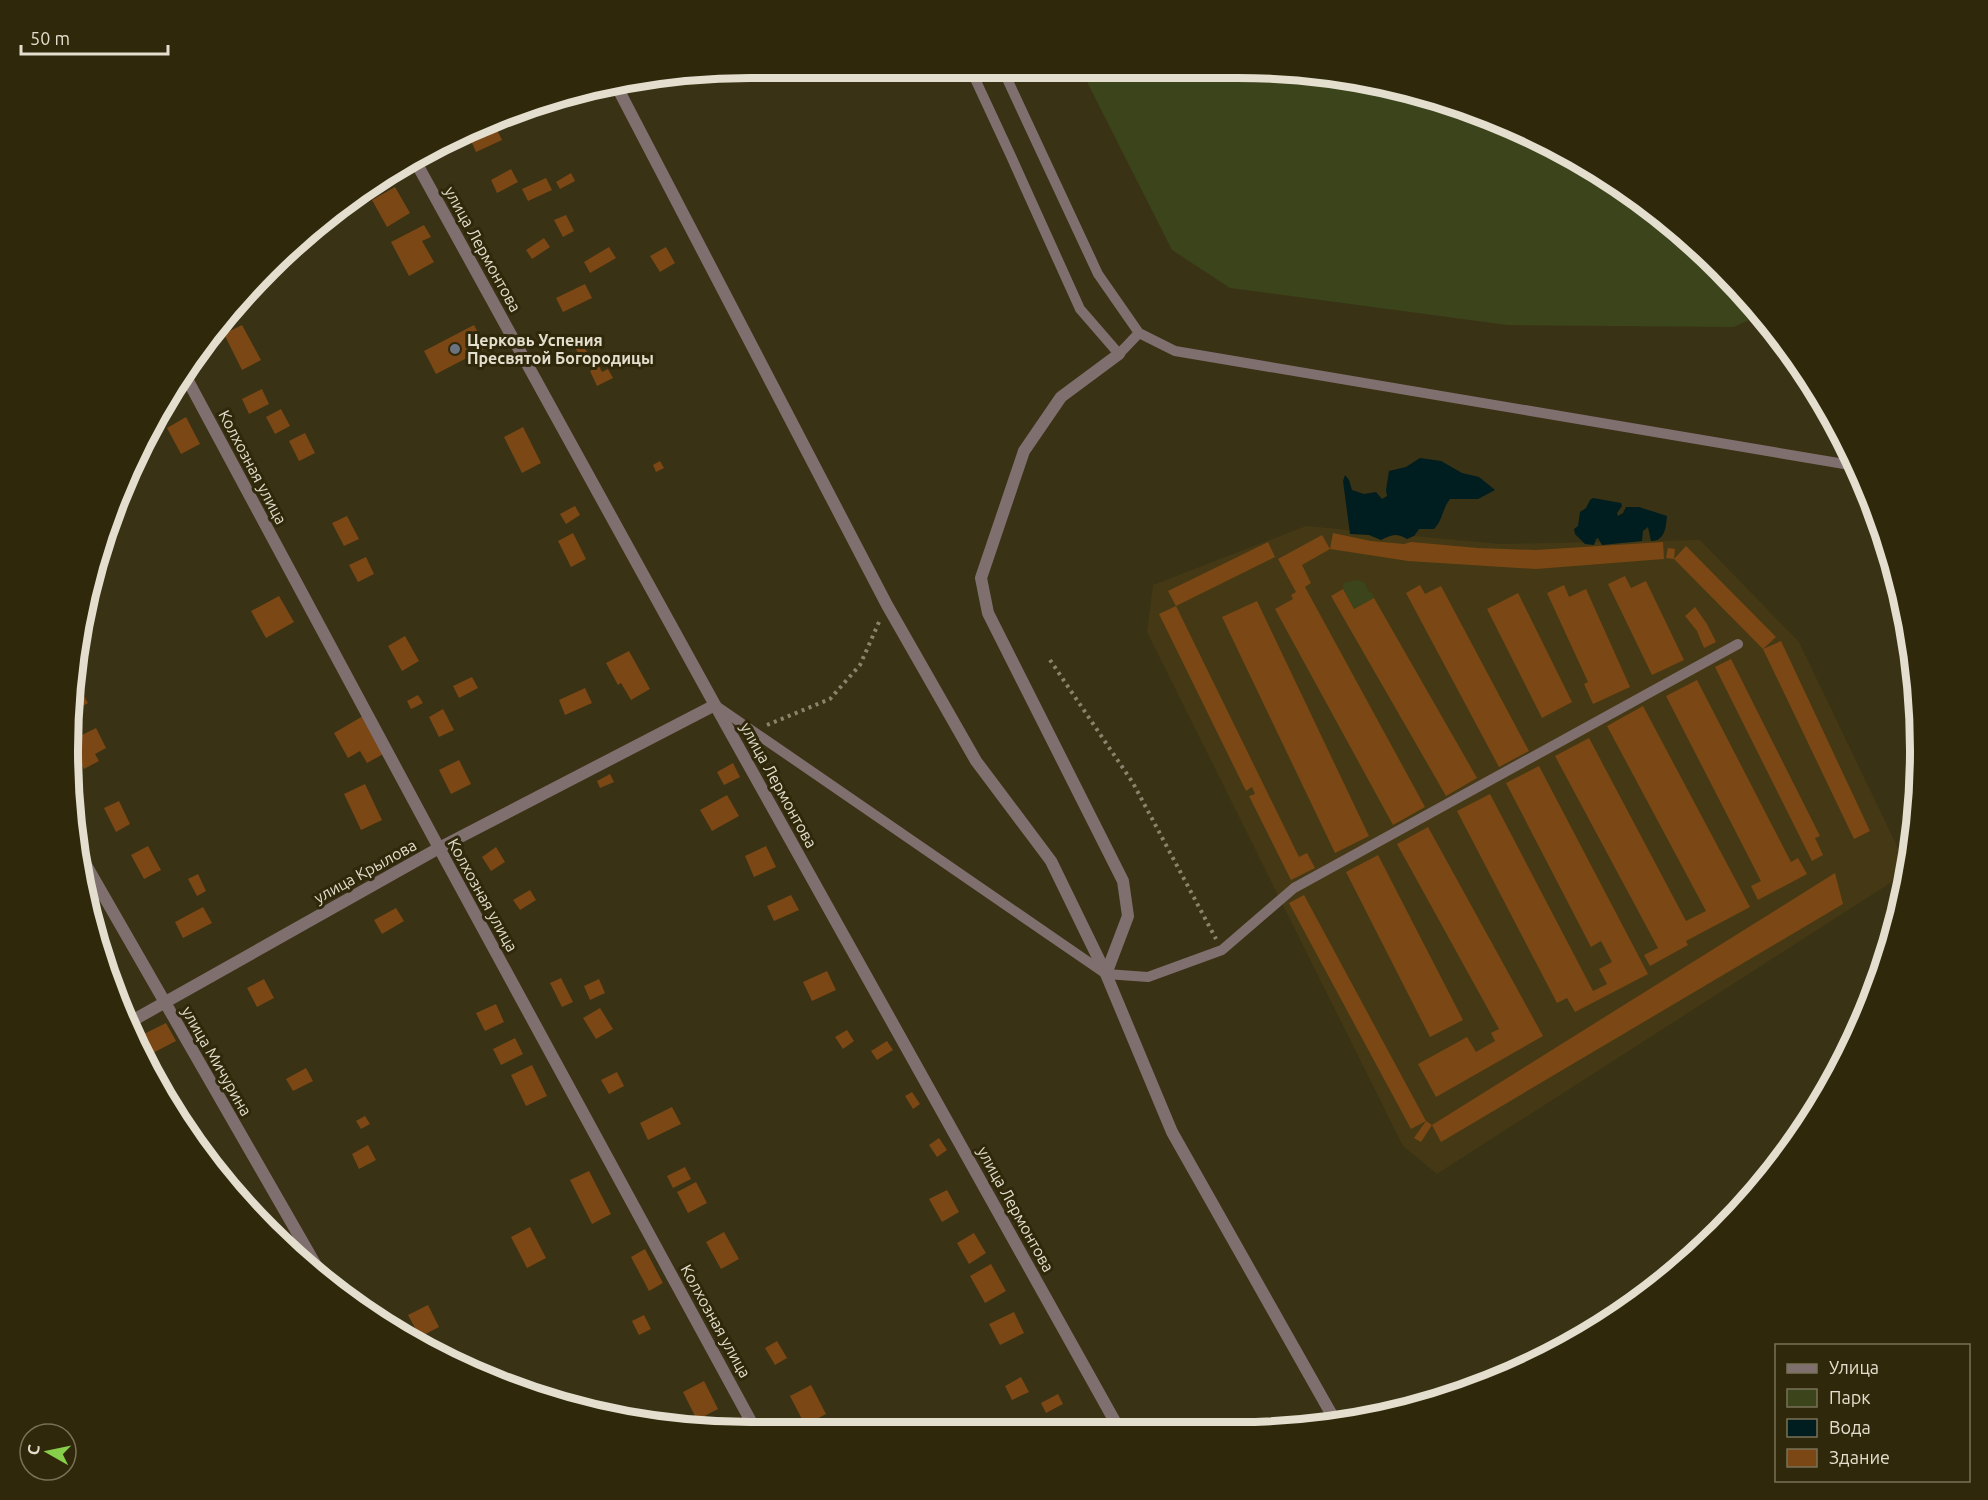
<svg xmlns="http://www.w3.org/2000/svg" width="1988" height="1500" font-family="Ubuntu,sans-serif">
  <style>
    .built { fill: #443914 }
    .green { fill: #3b441b }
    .water { fill: #001d1f }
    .building { fill: #7b4714 }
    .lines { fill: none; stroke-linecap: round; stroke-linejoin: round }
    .path { stroke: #8b846d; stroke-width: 4; stroke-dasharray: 3 4.5; stroke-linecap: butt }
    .lane { stroke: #806f6f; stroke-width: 10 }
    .street { stroke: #806f6f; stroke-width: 12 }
    .worship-dot { fill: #6b7280; stroke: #30280a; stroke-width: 2 }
    .labels { text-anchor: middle; stroke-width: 6; stroke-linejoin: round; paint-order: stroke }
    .street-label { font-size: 16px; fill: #e3decd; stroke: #30280a }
    .poi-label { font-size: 16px; font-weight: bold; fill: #e3decd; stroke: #30280a; text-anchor: start }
    .rim { fill: none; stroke: #e3decd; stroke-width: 8 }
  </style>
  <rect width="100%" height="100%" fill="#3a3215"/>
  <path class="built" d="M1306,526L1500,544L1700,540L1799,642L1909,871L1437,1174L1403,1146L1147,632L1153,585Z"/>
  <path class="green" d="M1080,68L1282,69L1415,91L1540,138L1617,183L1720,267L1760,315L1734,327L1507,325L1230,288L1172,250Z
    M1358,580L1365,583L1368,591L1372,593L1374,598L1354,609L1343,589V583Z"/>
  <path class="water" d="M1420,458L1441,461L1462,473L1479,477L1495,490L1478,499H1450C1442,509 1443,520 1434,529H1419L1414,536L1407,539C1396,532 1391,535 1381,540L1369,535L1350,534L1343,481L1345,475L1349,480L1352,490L1364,494L1376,492L1382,499L1387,496L1386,490L1389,471L1406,467Z
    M1593,498L1621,503L1622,506L1617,513L1618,516L1623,513L1626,507H1639L1667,516C1666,527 1665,541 1651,541L1648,527L1643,531L1642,541L1602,545L1598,538L1596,539L1594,545L1585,544L1575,534L1574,529L1578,526L1580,512L1586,508L1590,500Z"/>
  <path class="building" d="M494,124L502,140L476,152L468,134Z
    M511,169L518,182L497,193L491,180Z
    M571,173L575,181L560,189L556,182Z
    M546,178L552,190L528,201L522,189Z
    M395,187L410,213L387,227L372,200Z
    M566,215L574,231L563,237L554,220Z
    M424,225L431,237L422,241L434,262L409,276L391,242Z
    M544,238L550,247L532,259L526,250Z
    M609,247L616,258L590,273L584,262Z
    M666,247L675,263L660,272L650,256Z
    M585,284L592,298L563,312L556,298Z
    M242,325L261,360L242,370L224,334Z
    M474,325L486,348L436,374L424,351Z
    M580,340L587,352L580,356L573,344Z
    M599,366L602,372L608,369L613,378L597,386L590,371Z
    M262,389L269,404L249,414L242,399Z
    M281,409L290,426L275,434L266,417Z
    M186,417L200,444L181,454L167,428Z
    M523,427L541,463L522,473L504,437Z
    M305,433L315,453L299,461L289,441Z
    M660,461L664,468L656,472L653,465Z
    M575,506L580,515L566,524L560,514Z
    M347,516L359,539L344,546L332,523Z
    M573,533L586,559L571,567L558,541Z
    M1333,533L1371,541L1404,544L1411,542L1478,548L1535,550L1663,542L1664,559L1536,569L1408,561L1330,549L1302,565L1311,583L1305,587L1425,807L1393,825L1275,609L1293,599L1291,595L1296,592L1278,559L1322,535L1330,549Z
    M1268,542L1275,557L1176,606L1299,857L1307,853L1315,868L1291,880L1249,796L1255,794L1252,787L1246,791L1159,614L1176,606L1168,591Z
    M1686,546L1776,637L1763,649L1674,559Z
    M1668,548L1675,549L1674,559L1666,558Z
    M366,557L374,574L358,582L349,565Z
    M1625,576L1631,588L1646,581L1684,660L1652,675L1608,584Z
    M1420,585L1425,594L1441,586L1529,751L1499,767L1406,593Z
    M1564,585L1569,597L1586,589L1630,687L1593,704L1584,684L1588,682L1547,593Z
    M1343,589L1354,609L1374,598L1477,778L1446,796L1331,596Z
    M1518,593L1572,702L1542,718L1487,609Z
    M279,596L294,622L266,638L251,611Z
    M1257,601L1369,836L1335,853L1222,617Z
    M1695,607L1707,624L1716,642L1704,648L1697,631L1685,616Z
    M405,636L419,661L402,671L388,646Z
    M1781,641L1870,831L1854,839L1763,649Z
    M629,651L650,689L631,700L621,683L618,685L606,663Z
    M1731,659L1820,836L1815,838L1823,855L1812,861L1715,667Z
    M472,677L478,688L459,698L453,686Z
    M1697,680L1791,862L1798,858L1807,874L1758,900L1751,886L1761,881L1666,696Z
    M76,683L88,703L74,711Z
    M585,688L592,703L565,715L559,700Z
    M418,695L423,703L411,709L407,701Z
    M1643,706L1750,907L1686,941L1688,945L1650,966L1644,955L1658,948L1555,756L1589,738L1686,921L1706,911L1607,726Z
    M443,709L454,730L439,737L429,717Z
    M363,716L385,753L367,763L360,751L348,758L334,733Z
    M96,728L106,748L95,754L99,761L84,769L72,748V740Z
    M459,760L471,784L451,794L439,770Z
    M733,763L740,777L724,785L717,772Z
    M1539,766L1648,974L1575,1012L1567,998L1557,1003L1457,811L1490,794L1593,991L1607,984L1599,969L1612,962L1601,941L1591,947L1506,783Z
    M610,774L614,782L600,788L597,781Z
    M365,784L382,820L361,830L344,794Z
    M727,795L739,816L712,831L700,810Z
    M119,801L130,824L116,832L104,808Z
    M1428,827L1543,1036L1436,1097L1418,1064L1467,1037L1476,1052L1495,1041L1491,1033L1499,1029L1397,844Z
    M148,846L161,870L144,879L131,855Z
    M766,846L776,867L754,877L745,856Z
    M496,847L505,862L491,871L482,857Z
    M1378,855L1463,1020L1430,1037L1346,872Z
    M1835,873L1843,904L1441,1142L1432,1125Z
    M198,874L206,891L197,896L188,879Z
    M530,890L536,900L520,910L513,900Z
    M791,895L799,910L774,921L767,906Z
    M1304,895L1426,1121L1411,1129L1289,903Z
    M203,907L212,923L183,938L175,922Z
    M396,908L404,921L382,934L374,920Z
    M113,969L125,990L116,995L106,973Z
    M827,971L836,990L812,1001L803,982Z
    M561,978L573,1002L562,1007L550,983Z
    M264,979L274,998L257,1007L247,988Z
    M599,979L605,993L590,1000L584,986Z
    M496,1004L504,1022L485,1031L476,1013Z
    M600,1008L613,1029L596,1039L583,1018Z
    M166,1023L176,1041L147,1056L138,1037Z
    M847,1030L854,1041L843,1049L835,1037Z
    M515,1038L523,1054L501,1065L493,1049Z
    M887,1041L893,1050L877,1060L871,1051Z
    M532,1065L547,1096L526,1106L511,1075Z
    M306,1068L313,1081L293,1091L286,1079Z
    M617,1072L624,1086L609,1094L601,1080Z
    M912,1092L920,1104L913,1109L905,1096Z
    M672,1107L681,1124L648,1140L640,1123Z
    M365,1116L370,1124L361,1129L356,1121Z
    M1426,1121L1432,1125L1421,1142L1414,1138Z
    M939,1138L947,1150L937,1157L929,1145Z
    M368,1145L376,1160L359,1169L352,1154Z
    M685,1167L691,1179L673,1188L667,1176Z
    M589,1171L611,1214L592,1224L570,1180Z
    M696,1182L707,1203L688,1213L677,1192Z
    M947,1190L959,1212L942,1222L929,1199Z
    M530,1227L546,1258L527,1268L511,1237Z
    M724,1232L739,1259L721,1269L706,1242Z
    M974,1233L986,1253L969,1264L957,1243Z
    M645,1249L663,1283L649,1291L631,1257Z
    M991,1264L1006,1291L985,1303L970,1276Z
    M428,1305L439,1327L420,1337L408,1315Z
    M1014,1312L1024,1333L1000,1345L989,1324Z
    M644,1315L651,1329L639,1335L632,1321Z
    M777,1341L787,1358L775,1365L765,1348Z
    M449,1351L454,1362L441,1355Z
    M1021,1377L1029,1392L1012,1400L1005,1386Z
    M704,1381L718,1409L697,1420L683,1392Z
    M811,1385L826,1414L805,1425L790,1396Z
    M1058,1394L1063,1404L1046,1413L1041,1403Z"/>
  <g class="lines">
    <path class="path" d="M1050,660L1133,783L1216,939
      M767,725L830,699L860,665L879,622"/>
    <path class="lane" d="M970,68L1010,154L1080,309L1119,354L1139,333
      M1002,68L1098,274L1139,333L1175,351L1856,466
      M715,705L1106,974L1148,977L1222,950L1294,888L1738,644"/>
    <path class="street" d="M616,85L887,605L976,761L1051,861L1106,974L1172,1132L1337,1424
      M413,157L715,705L1118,1427
      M186,377L439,848L754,1427
      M82,858L325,1281
      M1106,974L1128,916L1123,881L988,613L981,578L1024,451L1061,397L1119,354
      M130,1022L439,848L715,705"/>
  </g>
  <circle class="worship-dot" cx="455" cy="349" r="6"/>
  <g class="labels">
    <g class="street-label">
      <text transform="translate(483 249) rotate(61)" y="6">улица Лермонтова</text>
      <text transform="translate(253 467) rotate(62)" y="6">Колхозная улица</text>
      <text transform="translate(779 785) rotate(61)" y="6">улица Лермонтова</text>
      <text transform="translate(365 871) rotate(-29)" y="6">улица Крылова</text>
      <text transform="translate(483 895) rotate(61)" y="6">Колхозная улица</text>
      <text transform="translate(217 1061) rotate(60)" y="6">улица Мичурина</text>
      <text transform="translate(1016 1209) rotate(61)" y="6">улица Лермонтова</text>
      <text transform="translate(716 1321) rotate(61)" y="6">Колхозная улица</text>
    </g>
    <g class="poi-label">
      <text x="467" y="346">Церковь Успения<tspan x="467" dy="18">Пресвятой Богородицы</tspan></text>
    </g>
  </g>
  <path d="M0 0H1988V1500H0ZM750 78H1238A672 672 0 0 1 1910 750V750A672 672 0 0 1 1238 1422H750A672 672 0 0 1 78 750V750A672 672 0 0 1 750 78Z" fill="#30280a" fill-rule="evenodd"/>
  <path class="rim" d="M750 78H1238A672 672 0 0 1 1910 750V750A672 672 0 0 1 1238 1422H750A672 672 0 0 1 78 750V750A672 672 0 0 1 750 78Z"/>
  <rect x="1775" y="1344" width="195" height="138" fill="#30280a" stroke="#787158" stroke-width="1.5"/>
  <rect x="1787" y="1364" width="30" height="9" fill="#806f6f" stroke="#787158" stroke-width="1.5"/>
  <text x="1829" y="1374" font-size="18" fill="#e3decd">Улица</text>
  <rect x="1787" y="1389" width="30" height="18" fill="#3b441b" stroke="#787158" stroke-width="1.5"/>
  <text x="1829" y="1404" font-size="18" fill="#e3decd">Парк</text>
  <rect x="1787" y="1419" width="30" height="18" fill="#001d1f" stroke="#787158" stroke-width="1.5"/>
  <text x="1829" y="1434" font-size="18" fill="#e3decd">Вода</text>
  <rect x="1787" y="1449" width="30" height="18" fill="#7b4714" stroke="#787158" stroke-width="1.5"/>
  <text x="1829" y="1464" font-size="18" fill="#e3decd">Здание</text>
  <g transform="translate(48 1452) rotate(279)"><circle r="28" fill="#30280a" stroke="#787158" stroke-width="1.5"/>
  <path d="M0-4.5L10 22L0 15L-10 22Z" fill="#87cf4b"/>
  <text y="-9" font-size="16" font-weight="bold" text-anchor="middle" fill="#e3decd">С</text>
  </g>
  <path d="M21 45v9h147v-9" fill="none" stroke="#e3decd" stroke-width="3"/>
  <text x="30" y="45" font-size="18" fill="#e3decd" stroke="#30280a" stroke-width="4.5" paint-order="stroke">50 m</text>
</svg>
